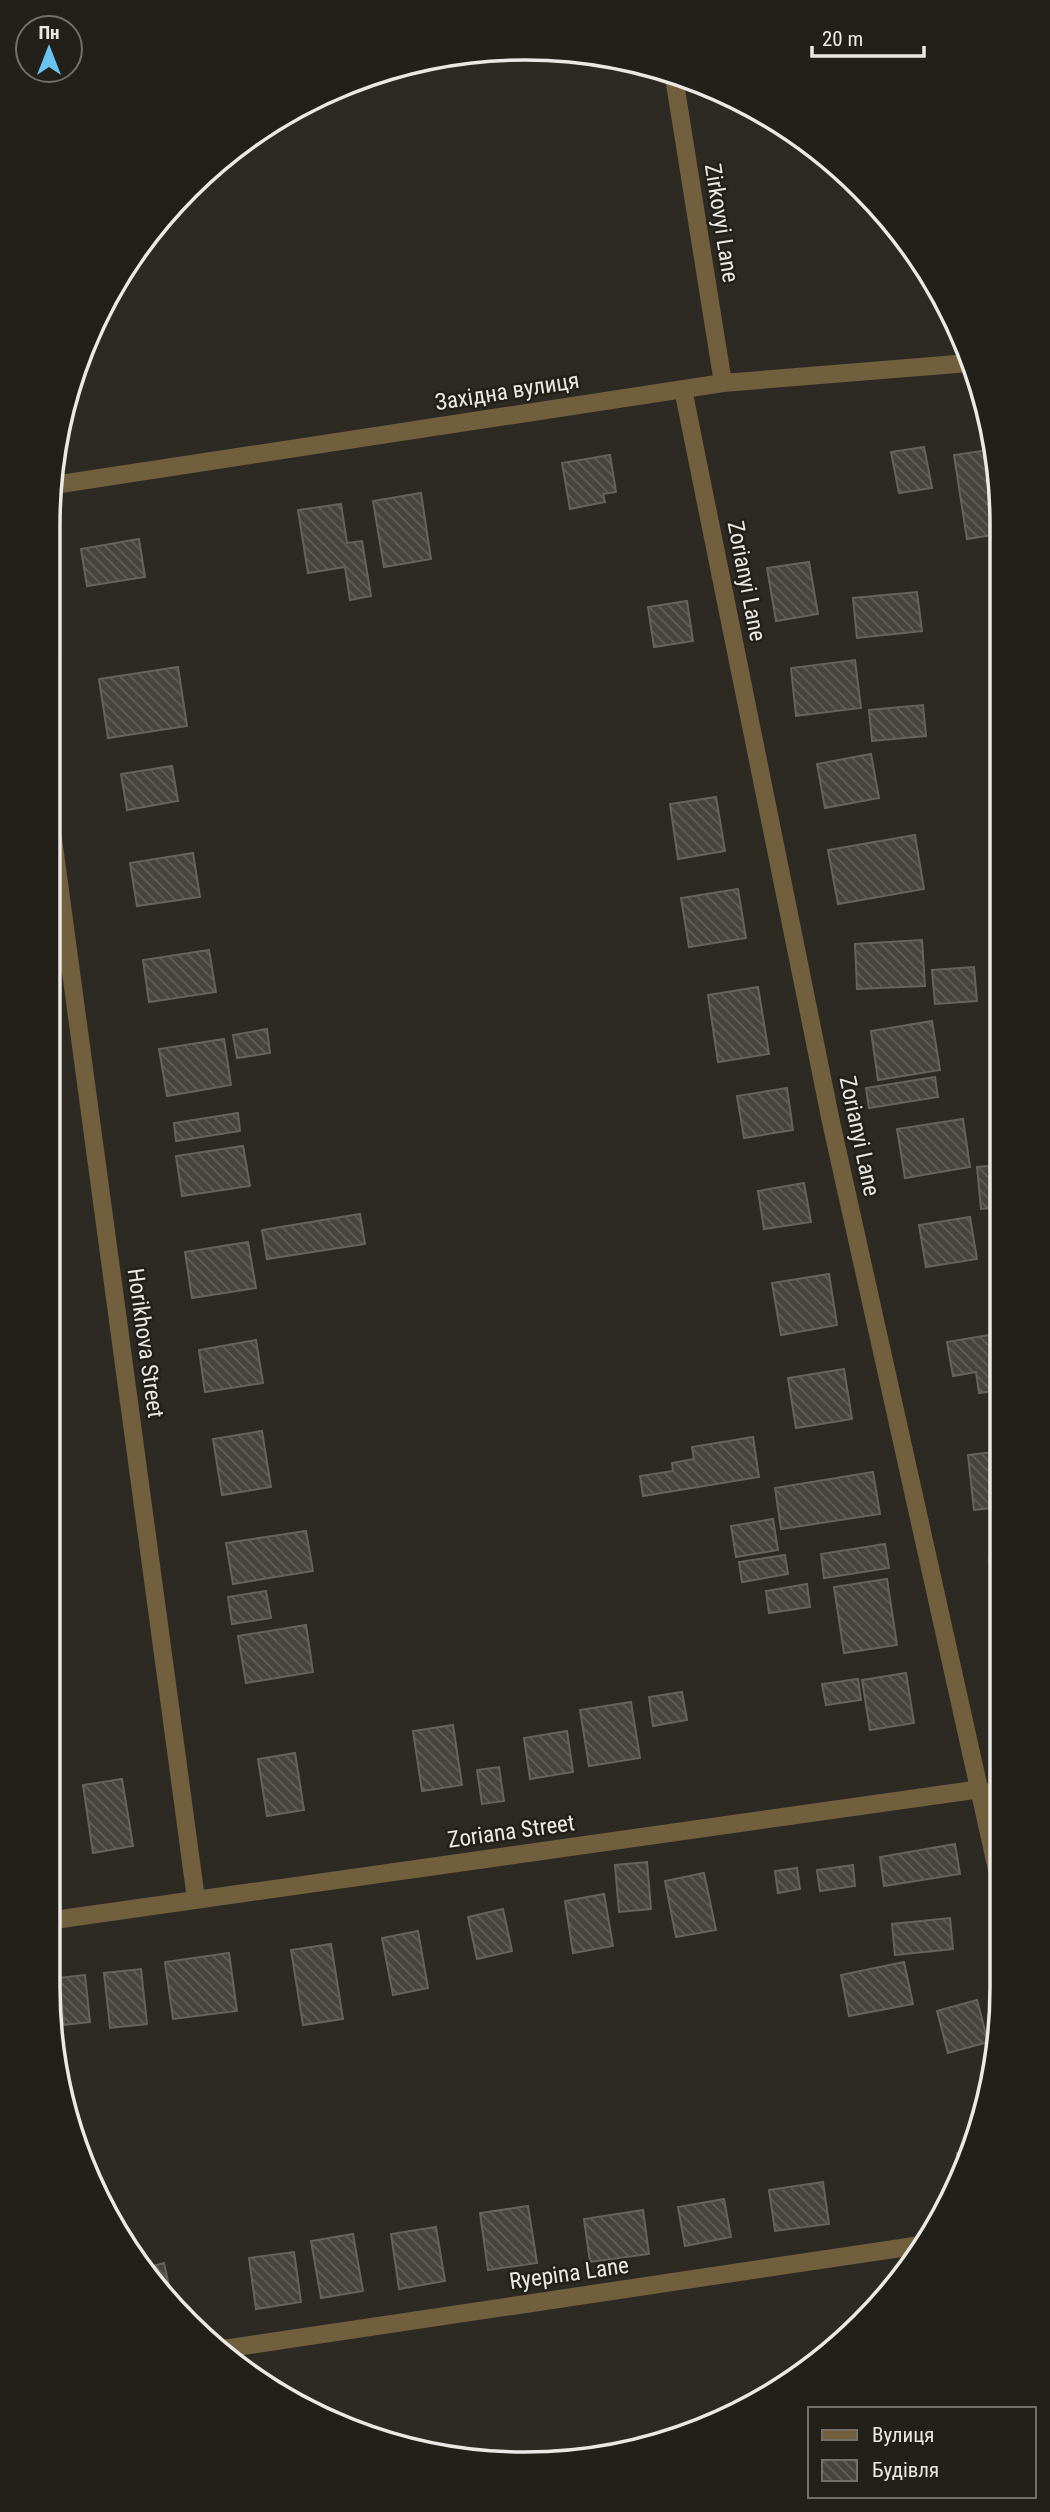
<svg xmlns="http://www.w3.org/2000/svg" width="1050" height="2512" font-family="'Roboto Condensed',sans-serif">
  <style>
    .building { fill: url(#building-back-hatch); stroke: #66635c; stroke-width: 2 }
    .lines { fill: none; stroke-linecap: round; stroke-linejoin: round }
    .minor { stroke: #715f3e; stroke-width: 18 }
    .labels { text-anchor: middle; stroke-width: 5; stroke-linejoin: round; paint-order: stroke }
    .street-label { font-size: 23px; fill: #ebe9e6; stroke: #23201a }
    .rim { fill: none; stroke: #ebe9e6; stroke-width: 3.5 }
  </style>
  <defs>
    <pattern id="building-back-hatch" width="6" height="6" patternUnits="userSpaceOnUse" patternTransform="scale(1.75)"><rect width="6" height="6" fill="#47433d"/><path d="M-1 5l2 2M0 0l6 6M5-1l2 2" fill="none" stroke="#625e59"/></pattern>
  </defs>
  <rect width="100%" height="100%" fill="#2d2a24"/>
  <path class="building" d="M924,447L932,488L899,493L891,452Z
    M995,449L999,462V534L967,539L954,455Z
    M610,455L616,492L603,494L605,502L570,509L562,463Z
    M421,493L431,559L384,567L373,501Z
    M341,504L347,543L362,541L371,596L350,600L345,567L308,573L298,510Z
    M139,539L145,577L87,586L81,549Z
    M809,562L818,614L776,621L767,568Z
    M917,592L922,631L857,638L853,598Z
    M687,601L693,641L654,647L648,607Z
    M855,660L861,708L796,716L791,668Z
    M178,667L187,726L108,738L99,679Z
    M923,705L926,736L872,741L869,710Z
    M871,754L879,798L825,808L817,764Z
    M172,766L178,801L127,810L121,774Z
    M716,797L725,851L678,859L670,804Z
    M915,835L924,889L838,904L828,850Z
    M193,853L200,897L137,906L130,863Z
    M738,889L746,938L689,947L681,898Z
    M922,940L925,986L857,989L855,944Z
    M209,950L216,992L149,1002L143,960Z
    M974,967L977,1001L935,1004L932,970Z
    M758,987L769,1054L718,1062L708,995Z
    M932,1021L940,1070L878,1080L871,1031Z
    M267,1029L270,1053L237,1058L233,1035Z
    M224,1039L231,1085L167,1096L159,1049Z
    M935,1077L938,1097L869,1108L866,1088Z
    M787,1088L793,1130L744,1138L737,1096Z
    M238,1113L240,1131L176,1141L174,1123Z
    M963,1119L970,1167L905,1178L897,1129Z
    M243,1146L250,1186L182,1196L176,1156Z
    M1001,1165V1207L981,1209L977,1167Z
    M804,1183L811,1222L764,1229L758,1191Z
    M360,1214L365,1244L267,1259L262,1230Z
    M970,1217L977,1259L926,1267L919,1225Z
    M248,1242L256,1288L192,1298L185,1252Z
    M52,1266L59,1310L47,1312V1267Z
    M829,1274L837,1325L781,1335L772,1283Z
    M1001,1333V1390L979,1393L976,1372L953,1376L947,1342Z
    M256,1340L263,1383L205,1392L199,1350Z
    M844,1369L852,1419L796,1428L788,1378Z
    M262,1431L271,1487L222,1495L213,1439Z
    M753,1437L759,1477L643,1496L640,1476L673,1471L672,1463L694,1459L692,1447Z
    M1001,1451V1507L974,1510L968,1455Z
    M873,1472L880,1514L781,1529L775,1488Z
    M773,1519L778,1550L736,1557L731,1526Z
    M306,1531L313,1571L233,1584L226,1543Z
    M885,1544L889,1568L824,1578L821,1554Z
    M785,1555L788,1574L742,1582L739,1562Z
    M1002,1556V1617L998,1618L989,1558Z
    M887,1579L897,1645L844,1653L834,1587Z
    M807,1584L810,1607L769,1613L766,1591Z
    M266,1591L271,1618L232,1624L228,1597Z
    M306,1625L313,1672L246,1683L238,1636Z
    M906,1673L914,1723L870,1730L862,1680Z
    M858,1679L861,1700L826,1705L822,1684Z
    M682,1692L687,1720L653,1726L649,1697Z
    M631,1702L640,1758L589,1766L580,1710Z
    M453,1725L462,1785L422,1791L413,1731Z
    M567,1731L573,1772L530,1779L524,1738Z
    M295,1753L304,1810L267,1816L258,1759Z
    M499,1767L504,1801L482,1804L477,1770Z
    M122,1779L133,1846L93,1853L83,1785Z
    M955,1844L960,1874L884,1886L880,1857Z
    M647,1862L651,1909L619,1912L615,1865Z
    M853,1865L855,1886L820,1891L817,1870Z
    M797,1868L800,1889L778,1893L775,1871Z
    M704,1873L716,1930L676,1937L665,1881Z
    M604,1894L613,1946L573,1953L565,1901Z
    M503,1909L512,1951L477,1959L468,1917Z
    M950,1918L953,1949L895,1955L892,1924Z
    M418,1931L428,1988L393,1995L382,1938Z
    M331,1944L343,2019L303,2025L291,1950Z
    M229,1953L237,2011L173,2019L165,1962Z
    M904,1962L913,2004L849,2016L841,1975Z
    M141,1969L147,2024L110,2028L104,1973Z
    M85,1975L90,2022L64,2025L59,1978Z
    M977,2000L988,2042L948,2053L937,2011Z
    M972,2150L960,2173L957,2153Z
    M823,2182L829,2224L775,2231L769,2190Z
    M724,2199L731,2237L685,2246L678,2207Z
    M528,2206L537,2263L488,2270L480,2213Z
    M643,2210L649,2254L590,2262L584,2219Z
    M436,2227L445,2281L399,2289L391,2234Z
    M353,2234L363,2291L321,2298L311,2241Z
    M294,2252L301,2302L256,2309L249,2258Z
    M164,2263L174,2309L166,2302L142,2269Z"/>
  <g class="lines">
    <path class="minor" d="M673,71L723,383
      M683,389L831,1122L1002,1892
      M54,485L723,383L969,363
      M47,794L196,1899
      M47,1921L981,1789
      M223,2349L921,2245"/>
  </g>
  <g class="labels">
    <g class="street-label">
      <text transform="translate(722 223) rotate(81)" y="8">Zirkovyi Lane</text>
      <text transform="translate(507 391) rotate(-9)" y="8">Західна вулиця</text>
      <text transform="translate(747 581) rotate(79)" y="8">Zorianyi Lane</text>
      <text transform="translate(860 1136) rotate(78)" y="8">Zorianyi Lane</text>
      <text transform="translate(146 1343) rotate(82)" y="8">Horikhova Street</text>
      <text transform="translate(511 1831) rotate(-8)" y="8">Zoriana Street</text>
      <text transform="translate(569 2273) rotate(-8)" y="8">Ryepina Lane</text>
    </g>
  </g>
  <path d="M0 0H1050V2512H0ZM525 60H525A465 465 0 0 1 990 525V1987A465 465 0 0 1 525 2452H525A465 465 0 0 1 60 1987V525A465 465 0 0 1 525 60Z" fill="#23201a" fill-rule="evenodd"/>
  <path class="rim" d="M525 60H525A465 465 0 0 1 990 525V1987A465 465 0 0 1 525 2452H525A465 465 0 0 1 60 1987V525A465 465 0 0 1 525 60Z"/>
  <rect x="808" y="2407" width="228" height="91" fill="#23201a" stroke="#73706c" stroke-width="2"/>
  <rect x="822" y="2430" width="35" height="10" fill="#715f3e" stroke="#73706c" stroke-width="2"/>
  <text x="872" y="2442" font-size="21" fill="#ebe9e6">Вулиця</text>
  <rect x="822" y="2460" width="35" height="21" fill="url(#building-back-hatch)" stroke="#73706c" stroke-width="2"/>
  <text x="872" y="2477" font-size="21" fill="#ebe9e6">Будівля</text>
  <g transform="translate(49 49)"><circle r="33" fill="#23201a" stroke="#73706c" stroke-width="2"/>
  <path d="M0-5L12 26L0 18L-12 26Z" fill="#69c3f1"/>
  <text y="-10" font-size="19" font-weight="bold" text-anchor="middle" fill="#ebe9e6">Пн</text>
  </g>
  <path d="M812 46v10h112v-10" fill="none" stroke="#ebe9e6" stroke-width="3.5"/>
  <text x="822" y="46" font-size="21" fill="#ebe9e6" stroke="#23201a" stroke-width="5" paint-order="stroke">20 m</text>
</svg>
